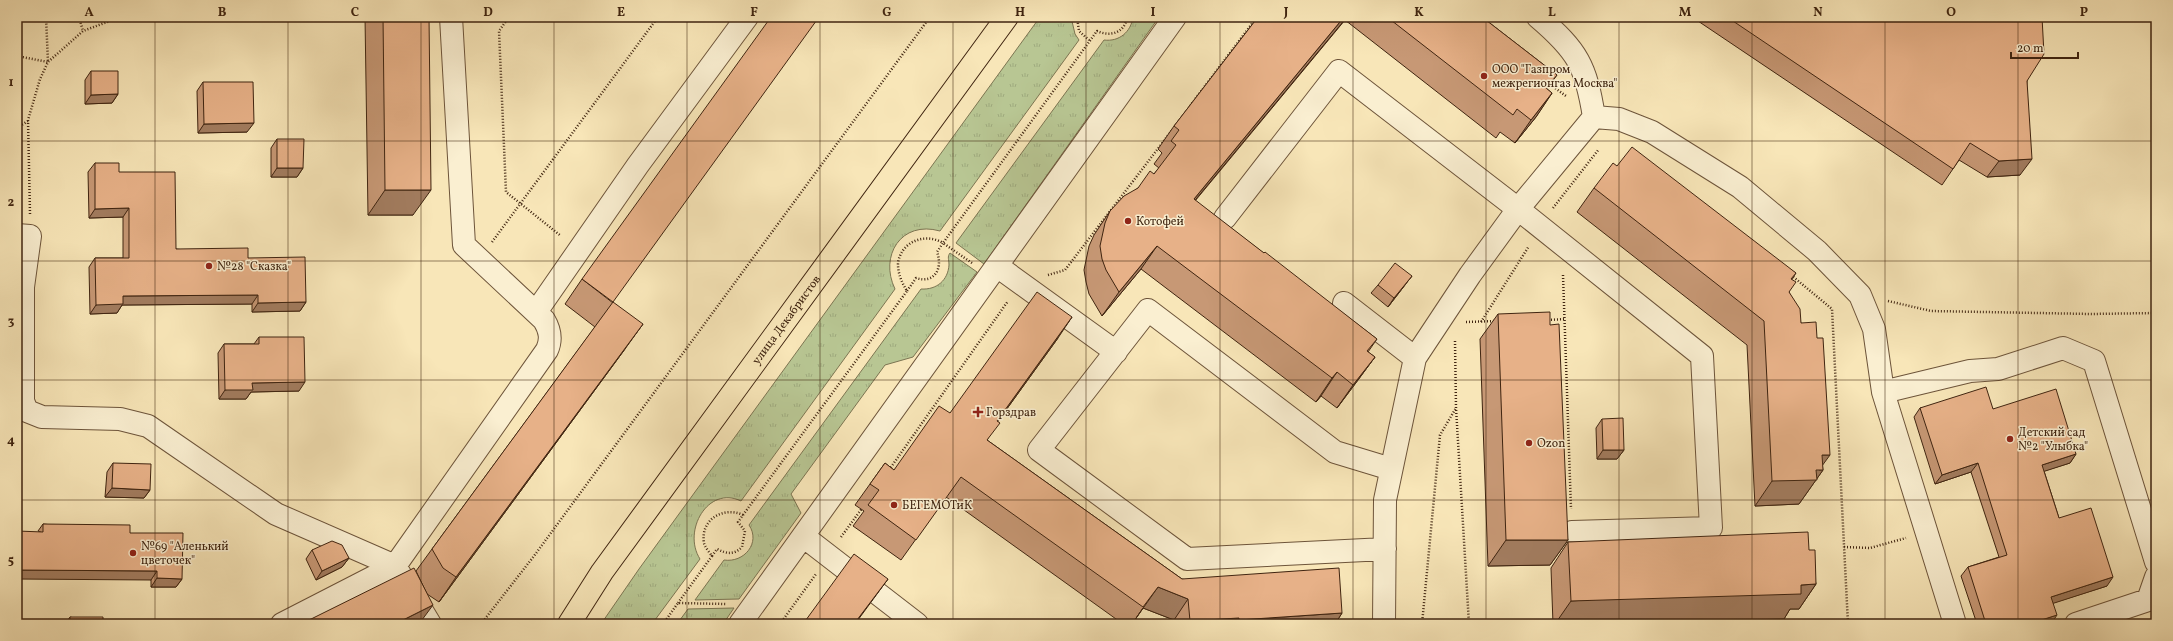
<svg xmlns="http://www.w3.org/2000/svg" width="2173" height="641" font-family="Vollkorn,serif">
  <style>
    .grass { fill: url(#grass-tufts); stroke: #7c7552 }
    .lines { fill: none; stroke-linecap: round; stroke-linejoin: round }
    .minor-casing { stroke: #6d543a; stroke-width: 24 }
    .major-casing { stroke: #3f2410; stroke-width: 24 }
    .path { stroke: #3f2410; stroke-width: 2.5; stroke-dasharray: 1 2; stroke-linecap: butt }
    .minor { stroke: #faefd1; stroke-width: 22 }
    .major { stroke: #f8e6b8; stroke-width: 22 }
    .wall { fill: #c79875; stroke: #3f2410 }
    .shaded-wall { fill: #a27c5f; stroke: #3f2410 }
    .building { fill: #e7b188; stroke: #3f2410 }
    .grid { fill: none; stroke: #3f2410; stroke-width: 1; stroke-opacity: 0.55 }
    .poi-dot { fill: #8f2418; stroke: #faefd1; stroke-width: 1.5 }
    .labels { text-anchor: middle; stroke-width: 3; stroke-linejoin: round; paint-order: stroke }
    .poi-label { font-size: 12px; fill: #3f2410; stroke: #faefd1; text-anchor: start }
    .street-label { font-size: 12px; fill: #3f2410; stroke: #faefd1 }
    .neatline { fill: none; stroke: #3f2410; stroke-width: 1.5 }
    .grid-label { font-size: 13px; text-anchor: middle; font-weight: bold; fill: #3f2410 }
  </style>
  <defs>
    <pattern id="grass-tufts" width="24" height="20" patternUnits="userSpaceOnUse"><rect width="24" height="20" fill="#b8c693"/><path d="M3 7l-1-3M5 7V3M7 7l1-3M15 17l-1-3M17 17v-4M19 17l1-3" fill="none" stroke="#9faa7e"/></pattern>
  </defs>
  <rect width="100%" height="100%" fill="#f8e6b8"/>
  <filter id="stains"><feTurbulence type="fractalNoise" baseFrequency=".005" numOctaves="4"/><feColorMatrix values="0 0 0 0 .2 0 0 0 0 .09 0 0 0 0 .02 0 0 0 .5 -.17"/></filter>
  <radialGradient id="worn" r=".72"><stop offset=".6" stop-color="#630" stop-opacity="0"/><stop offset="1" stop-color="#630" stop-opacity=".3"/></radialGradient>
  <path class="grass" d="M1040,17H1071L1075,34L1079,40L940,231C901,220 879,256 895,289L741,501C708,485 682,531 700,559L652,624H601L639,569Z
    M1133,17H1159L984,264L956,243L1104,40C1119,42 1131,32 1133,17Z
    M950,253L977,272L913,357L885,365L791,494L801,513L739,599L695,600L724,560C744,563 761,543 749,525L921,289C937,290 948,280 949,265C949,259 947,257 950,253Z
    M734,608L723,624H677L688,609Z"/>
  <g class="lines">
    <g class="minor-casing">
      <path id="minor" d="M1594,117L1619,119L1652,132L1740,187L1817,251L1860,295L1874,329L1883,392L1955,624
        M1225,218L1339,71L1518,209L1702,356L1711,528L1572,532
        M17,235L30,236L23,287V401L27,411L42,417L120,419L148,426L276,514L395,566
        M997,266L1116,352
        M1344,303L1415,358
        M536,312L638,165L747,17
        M1883,392L1970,371L1998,369L2063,348L2094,361L2156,562
        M803,536L917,624
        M1385,549L1187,559L1039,450L1148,310L1335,452L1391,469
        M282,624L395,566
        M430,624L395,566L547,350C552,339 550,330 544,320L464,245L451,17
        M740,624L1175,17
        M1384,624L1385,500L1415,358L1470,275L1518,209L1594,117C1586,66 1578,51 1538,17
        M2076,624L2148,600L2156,577"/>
    </g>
    <g class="major-casing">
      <g id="major">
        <path id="s1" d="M569,624L602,572L1007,17"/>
      </g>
    </g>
    <path class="path" d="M79,17L83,31
      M316,17H343
      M509,17L499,31L506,192L561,236
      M1077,17L1079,31L1089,40
      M17,56L48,62L46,17
      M1548,83L1566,96
      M1190,106L1257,17
      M17,128L28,121
      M1553,208L1599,149
      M30,214L28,120L40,79L48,62L83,31L115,19L127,17
      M492,242L658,17
      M972,263L943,243L1097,31C1110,37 1125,33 1127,17
      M1048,275L1065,270L1173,129
      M1563,275L1571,509
      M1791,275L1832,309L1848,624
      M1888,301L1931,311L2091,314L2156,313
      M1548,320L1565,319
      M1466,322L1495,321
      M1481,322L1529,246
      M1455,341L1456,408L1469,624
      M889,470L1008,301
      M743,515L907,291C902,283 898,274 898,264C900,242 925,232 943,243L937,252C943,268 935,284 916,278L907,291
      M841,537L863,507
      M1844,547L1870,548L1906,538
      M678,603L712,556C709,552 705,547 704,543C700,519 724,506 743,515L738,522L745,531L742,547C734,555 727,554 717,549L712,556
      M481,624L534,556L930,17
      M663,624L678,603L727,604
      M780,624L816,574
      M1422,624L1440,435L1456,408"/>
    <use href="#minor" class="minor"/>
    <use href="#major" class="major"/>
  </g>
  <path class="wall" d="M365,17H429L413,215H368Z
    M1258,17H1482L1557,75L1547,89L1552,93L1536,117L1515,143L1500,132L1496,138L1345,20L1195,201L1377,339L1368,352L1375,357L1358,380L1337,408L1321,396L1316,402L1141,269L1102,316L1089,294L1086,282L1084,270L1089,246L1094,235L1110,211L1138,188L1154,174L1159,168L1154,164L1162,153L1158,149L1174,126Z
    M1692,17H2042L2027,81L2020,175L1987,177L1959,160L1942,185Z
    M91,71L118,94L112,103L85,104V80Z
    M203,82L247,132L198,133L197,91Z
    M277,139L303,168L297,177H271V148Z
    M95,163L119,172L176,249L248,258L306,302L300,311L252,312V304L122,305L117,313L90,314L89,267L95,258H123V217L89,218L88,172Z
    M1617,166L1796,273L1792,279L1789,292L1801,323L1823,470L1799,504L1755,506L1747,345L1577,212L1594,188Z
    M582,279L613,303L625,349L439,602L427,594L416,571L432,549L595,327L565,304Z
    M1378,285H1405L1388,307L1371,293Z
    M1498,314L1568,540L1550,565L1488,566L1480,339Z
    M259,337L299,391L251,392L246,399H219L218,353L224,344H254Z
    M1058,338L998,421L987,440L1182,579L1342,613L1335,624H1174V620L1143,608L1132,624H1123L946,497L901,560L853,526L864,511L855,505L885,463L894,470L950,413Z
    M1920,408L1993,409L2076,454L2070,463L2044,471L2059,518L2107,586L2053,603L2051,624H1977L1961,576L1968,567L1999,557L1971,472L1935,484L1914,417Z
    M1602,419L1624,450L1617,459H1597L1596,428Z
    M113,463L150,490L144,498L105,497L107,472Z
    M43,524L130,533L182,579L176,587H151V580L38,531Z
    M1568,542L1809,550L1816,584L1799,609H1790L1784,619L1619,624H1553L1551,568Z
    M312,550L349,558L342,567L316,580L306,559Z
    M70,617L103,624H65Z"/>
  <path class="shaded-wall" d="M1344,17H1347L1177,222L1194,199Z
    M1552,93L1536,117L1515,143L1531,120Z
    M118,94L112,103L85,104L91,95Z
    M254,123L247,132L198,133L204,124Z
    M2032,159L2020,175L1987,177L1999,161Z
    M277,168H303L297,177H271Z
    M385,190H431L413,215H368Z
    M129,208L123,217L89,218L95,209Z
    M1157,246L1141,269L1102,316L1119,292Z
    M1412,276L1405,285L1388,307L1394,298Z
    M258,295L252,304L122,305L117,313L90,314L96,305L123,296Z
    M306,302L300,311L252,312L258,303Z
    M1072,317L1058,338L983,442L997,421Z
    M643,324L625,349L439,602L456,577Z
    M1375,357L1358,380L1337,408L1353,385Z
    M1337,372L1321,396L1316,402L1332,378Z
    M305,382L299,391L251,392L246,399H219L225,390L252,383Z
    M1603,450H1624L1617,459H1597Z
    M2076,454L2070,463L2036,474L2042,465Z
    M1822,455H1830L1819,470H1823L1799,504L1755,506L1772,481Z
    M1978,463L1971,472L1935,484L1942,475Z
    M112,488L150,490L144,498L105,497Z
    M1506,540H1568L1550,565L1488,566Z
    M349,558L342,567L316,580L322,571Z
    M17,570L157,571L151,580L17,579Z
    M2113,577L2107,586L2045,606L2051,597Z
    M157,578L182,579L176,587H151Z
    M888,579L855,624H854Z
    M1816,584L1799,609H1790L1784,619L1619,624H1555L1571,601Z
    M1158,587L1188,599L1174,620L1143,608L1132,624Z
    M433,605L419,624H395Z
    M1342,613L1335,624H1237L1239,620Z
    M2057,615L2051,624H2029Z
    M1239,618L1235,624H1188L1190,621Z"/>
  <path class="building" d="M383,17H429L431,190H385Z
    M771,17H819L613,302L582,279Z
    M1258,17H1344L1194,199L1264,253L1265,252L1377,339L1367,351L1375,357L1353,385L1337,372L1332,378L1157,246L1119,292L1106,270L1102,259L1100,246L1105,223L1110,211L1124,196L1138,188L1150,171L1154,174L1176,145L1171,141L1179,130L1174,126Z
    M1387,17H1482L1557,75L1546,88L1552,93L1531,120L1517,109L1513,115Z
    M1727,17H2042L2044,54L2027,81L2032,159L1999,161L1970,143L1953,169Z
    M91,71H118V94L91,95Z
    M203,82H253L254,123L204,124Z
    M277,139H304L303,168H277Z
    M1632,147L1796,273L1791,279L1796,282L1789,292L1800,309L1801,323L1816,322L1817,338H1823L1830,455H1822L1823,470H1816L1817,480L1772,481L1764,321L1594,188L1613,163L1617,166Z
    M95,163H119V172H175L176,249L248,248V258L305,257L306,302L258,303V295L123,296V304L96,305L95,258H129V208L95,209Z
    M1395,263L1412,276L1394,298L1378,285Z
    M1037,292L1072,317L997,421L1000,423L987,440L1182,579L1339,568L1342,613L1239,620V618L1190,621L1188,599L1158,587L1143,607L961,477L916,540L868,505L879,490L870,484L885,463L894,470L939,406L950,413Z
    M613,302L643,324L456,577L443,568L432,549Z
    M1550,312V325L1559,324L1568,540H1506L1498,314Z
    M259,337H304L305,382L252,383L253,390H225L224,344H259Z
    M1986,387L1993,409L2056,389L2076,454L2042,465L2059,518L2091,508L2113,577L2051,597L2057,615L2029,624H1986L1968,567L2007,555L1978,463L1942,475L1920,408Z
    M1623,418L1624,450H1603L1602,419Z
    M113,463L151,464L150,490L112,488Z
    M43,524L130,525V533H183L182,579L157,578V571L17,570V531L43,532Z
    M1808,532L1809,550H1815L1816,584L1801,585V594L1571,601L1568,542Z
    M332,541L342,545L349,558L322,571L312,550Z
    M854,554L888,579L854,624H803Z
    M414,568L433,605L395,624H301Z
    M70,617H103V624H70Z"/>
  <path class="grid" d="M155,17V624M288,17V624M421,17V624M554,17V624M687,17V624M820,17V624M953,17V624M1086,17V624M1220,17V624M1353,17V624M1486,17V624M1619,17V624M1752,17V624M1885,17V624M2018,17V624M17,141H2156M17,261H2156M17,380H2156M17,500H2156"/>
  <g class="poi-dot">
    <circle cx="1484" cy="76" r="4"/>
    <circle cx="1128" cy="221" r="4"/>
    <circle cx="209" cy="266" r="4"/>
    <path d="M976 406h4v4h4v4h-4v4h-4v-4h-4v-4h4z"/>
    <circle cx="2010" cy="439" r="4"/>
    <circle cx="1529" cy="443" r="4"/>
    <circle cx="894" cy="505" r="4"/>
    <circle cx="133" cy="553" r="4"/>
  </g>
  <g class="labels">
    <g class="poi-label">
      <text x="1492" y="73">ООО "Газпром<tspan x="1492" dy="14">межрегионгаз Москва"</tspan></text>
      <text x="1136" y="225">Котофей</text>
      <text x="217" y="270">№28 "Сказка"</text>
      <text x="986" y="416">Горздрав</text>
      <text x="2018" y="436">Детский сад<tspan x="2018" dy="14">№2 "Улыбка"</tspan></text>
      <text x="1537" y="447">Ozon</text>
      <text x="902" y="509">БЕГЕМОТиК</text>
      <text x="141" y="550">№69 "Аленький<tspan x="141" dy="14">цветочек"</tspan></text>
    </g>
    <g class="street-label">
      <text dy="4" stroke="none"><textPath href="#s1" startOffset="374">улица Декабристов</textPath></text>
    </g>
  </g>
  <rect width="2173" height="641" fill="none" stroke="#f8e6b8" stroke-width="44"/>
  <path d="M2011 52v6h67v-6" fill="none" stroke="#3f2410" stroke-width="2"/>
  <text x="2017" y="52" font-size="12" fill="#3f2410" stroke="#faefd1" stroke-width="3" paint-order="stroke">20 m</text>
  <rect x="22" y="22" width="2129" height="597" class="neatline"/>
  <g class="grid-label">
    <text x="89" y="16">A</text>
    <text x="222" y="16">B</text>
    <text x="355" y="16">C</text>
    <text x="488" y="16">D</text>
    <text x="621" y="16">E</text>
    <text x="754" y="16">F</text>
    <text x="887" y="16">G</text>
    <text x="1020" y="16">H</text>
    <text x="1153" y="16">I</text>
    <text x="1286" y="16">J</text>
    <text x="1419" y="16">K</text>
    <text x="1552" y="16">L</text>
    <text x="1685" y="16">M</text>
    <text x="1818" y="16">N</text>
    <text x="1951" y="16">O</text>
    <text x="2084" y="16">P</text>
    <text x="11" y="86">1</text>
    <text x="11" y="206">2</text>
    <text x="11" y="325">3</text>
    <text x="11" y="444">4</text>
    <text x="11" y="564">5</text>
  </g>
  <rect width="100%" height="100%" filter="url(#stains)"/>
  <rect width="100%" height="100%" fill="url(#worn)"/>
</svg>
